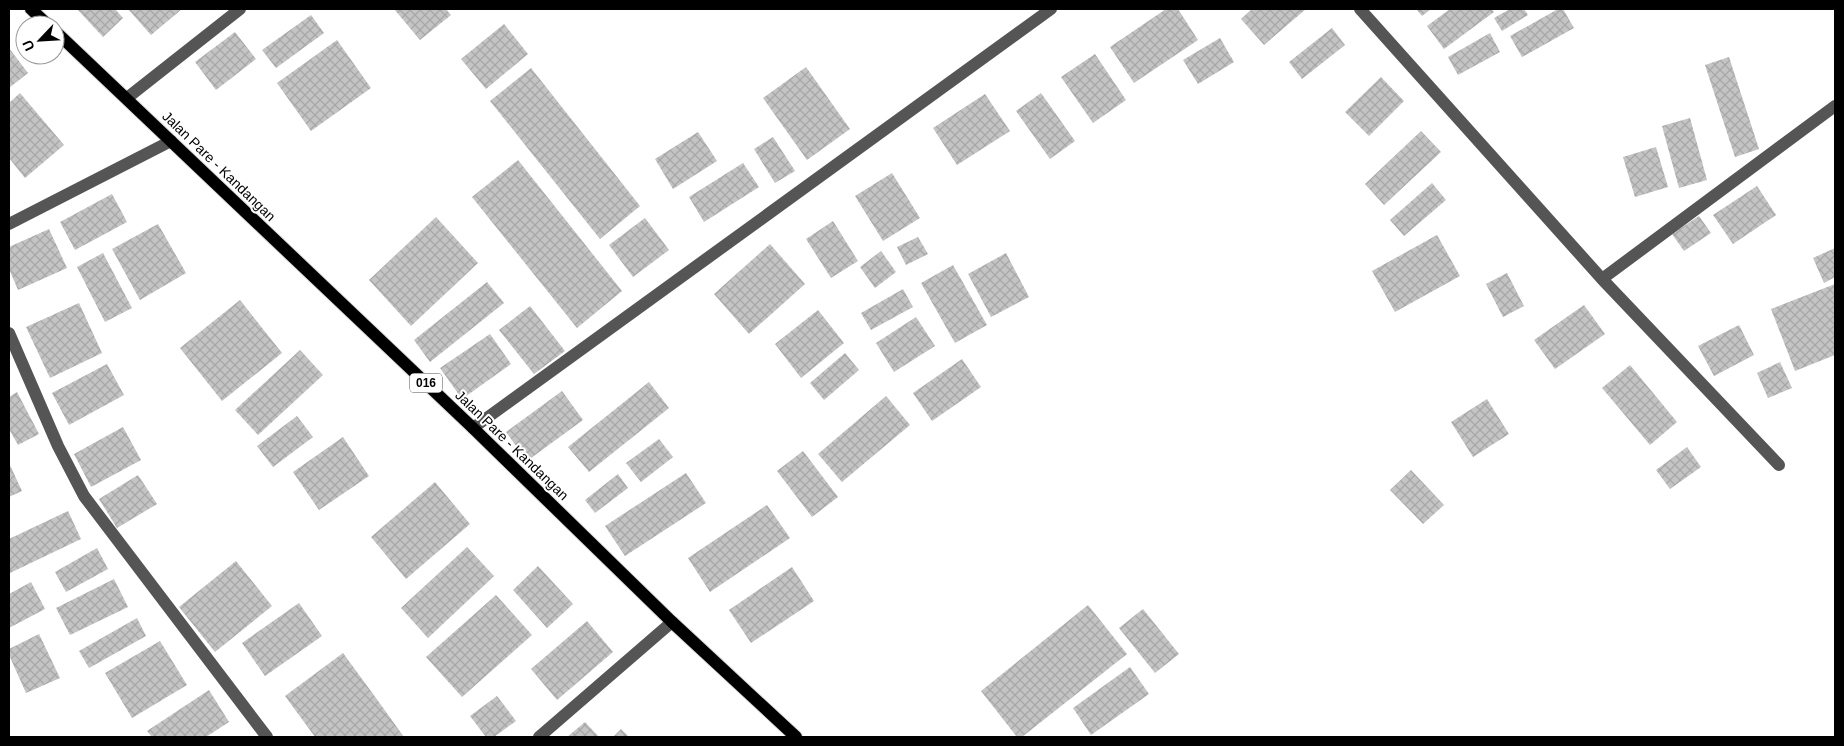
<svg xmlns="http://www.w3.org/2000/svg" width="1844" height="746" font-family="Helvetica,sans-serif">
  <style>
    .building { fill: url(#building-cross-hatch) }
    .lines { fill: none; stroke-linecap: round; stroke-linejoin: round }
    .major-casing { stroke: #dbdbdb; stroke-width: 14 }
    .minor { stroke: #555; stroke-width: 12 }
    .major { stroke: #000; stroke-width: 12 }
    .labels { text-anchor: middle; stroke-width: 4; stroke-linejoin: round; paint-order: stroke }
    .shield { fill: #fff; stroke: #4c4c4c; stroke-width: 1 }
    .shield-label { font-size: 12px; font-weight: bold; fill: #000 }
    .street-label { font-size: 14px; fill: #000; stroke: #fff }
  </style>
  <defs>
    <pattern id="building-cross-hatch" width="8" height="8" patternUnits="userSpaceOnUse" patternTransform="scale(1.25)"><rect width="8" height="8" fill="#c4c4c4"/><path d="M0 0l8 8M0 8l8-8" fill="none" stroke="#a7a7a7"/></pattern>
  </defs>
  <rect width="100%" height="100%" fill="#fff"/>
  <path class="building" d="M77,9H115L123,18L103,37Z
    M128,9H182L151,35Z
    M394,9H446L451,15L420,40Z
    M1166,9H1178L1198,40L1134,83L1110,47Z
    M1252,9H1306L1264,45L1241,19Z
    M1416,9H1431L1422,16Z
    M1450,9H1492L1494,12L1444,49L1427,26Z
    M1510,9H1524L1528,15L1502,31L1494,18Z
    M1558,9H1563L1574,28L1522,57L1510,36Z
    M311,15L324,33L276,68L262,50Z
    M504,24L528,54L486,89L461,59Z
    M1332,28L1345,45L1302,79L1289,62Z
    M235,32L256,59L216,90L195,62Z
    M1490,33L1500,52L1458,75L1448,57Z
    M1220,38L1234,62L1198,84L1183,60Z
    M337,40L371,88L311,131L277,83Z
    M9,48L28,73L9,88Z
    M1095,54L1126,100L1093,123L1061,77Z
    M1729,57L1759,149L1735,157L1705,65Z
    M806,67L850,129L807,160L763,98Z
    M531,68L640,206L600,239L490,101Z
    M1381,77L1404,101L1369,136L1345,112Z
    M20,93L64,145L25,178L9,158V103Z
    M1041,93L1075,141L1050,159L1016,111Z
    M985,94L1010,131L957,165L933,128Z
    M1690,118L1707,180L1679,188L1662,126Z
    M1421,131L1441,152L1384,205L1365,184Z
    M698,132L717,161L673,189L655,159Z
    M773,137L795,171L775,183L754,149Z
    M1656,147L1668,187L1635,197L1623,157Z
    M518,160L622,291L577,328L472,197Z
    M743,163L759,187L704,222L689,197Z
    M892,173L920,218L883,241L855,196Z
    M1432,183L1446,200L1404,236L1390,220Z
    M1757,186L1776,215L1733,244L1713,215Z
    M112,194L127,222L75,250L60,222Z
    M1699,216L1711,233L1684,251L1672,234Z
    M436,217L478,263L411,326L369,280Z
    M645,218L669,250L633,277L609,245Z
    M833,221L858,261L831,278L806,239Z
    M158,224L186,273L140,300L112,249Z
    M49,229L67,268L18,290L9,269V247Z
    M1437,235L1460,276L1395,312L1372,271Z
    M918,237L928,254L906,265L897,247Z
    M770,244L805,284L749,334L714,294Z
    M1835,248V277L1824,283L1813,258Z
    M881,251L896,272L875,288L860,267Z
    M103,253L132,308L105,322L77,267Z
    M1006,253L1029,297L991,317L968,274Z
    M953,265L987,325L955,343L921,283Z
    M1507,273L1524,306L1503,317L1486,284Z
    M487,282L504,303L430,362L414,340Z
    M1835,284V355L1795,371L1771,309Z
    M903,289L913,307L871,330L861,313Z
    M240,300L282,353L222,401L180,348Z
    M79,303L102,353L50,378L26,327Z
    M1584,305L1605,334L1555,369L1534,340Z
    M530,306L565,351L534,374L499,330Z
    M818,310L844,343L801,378L775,344Z
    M916,317L935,346L894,372L876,343Z
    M1739,325L1754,355L1714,376L1698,346Z
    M490,334L511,364L462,399L440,368Z
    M300,350L323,375L258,435L235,410Z
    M845,353L859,370L824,400L810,383Z
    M962,359L981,387L932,421L913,393Z
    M1780,362L1792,388L1768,398L1757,373Z
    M107,364L124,395L69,425L52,393Z
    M1630,365L1677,422L1650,445L1602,388Z
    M649,382L669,408L589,472L568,447Z
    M562,391L583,420L527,461L506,432Z
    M17,392L39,434L18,445L9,429V397Z
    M886,396L910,425L842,482L818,454Z
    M1487,399L1509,434L1473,457L1451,422Z
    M297,416L313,437L273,467L257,446Z
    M123,427L141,460L91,487L74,454Z
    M343,437L369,476L319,510L293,472Z
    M659,439L673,457L641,482L626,463Z
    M1687,447L1701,467L1670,489L1656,470Z
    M803,451L838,497L812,517L777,471Z
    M9,463L22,491L9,497Z
    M1411,470L1444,505L1423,524L1390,490Z
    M686,473L706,503L625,556L605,526Z
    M618,474L628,488L595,513L585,500Z
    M138,475L157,504L117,528L99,499Z
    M435,482L470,524L406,579L371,537Z
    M767,505L790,538L710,592L688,558Z
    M68,511L81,539L10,573L9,539Z
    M467,547L494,576L428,638L401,608Z
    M97,548L108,569L66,592L55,572Z
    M236,561L272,606L215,652L179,607Z
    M538,566L573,604L547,628L513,590Z
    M792,567L814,601L751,643L729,610Z
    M114,579L128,607L70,635L56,608Z
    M31,582L45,609L9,628V594Z
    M496,595L532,635L462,697L426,657Z
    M299,603L322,636L265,676L242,643Z
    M1088,605L1127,654L1022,737H1017L981,691Z
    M1143,609L1179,654L1155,673L1119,628Z
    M137,618L146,636L89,668L79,651Z
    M587,621L613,652L557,700L531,669Z
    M39,634L60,678L26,693L9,655V649Z
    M160,641L187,685L132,718L105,673Z
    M343,653L376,698L404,737H315L285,696Z
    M1130,667L1149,694L1091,735L1073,708Z
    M209,690L229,722L206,737H152L147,731Z
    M497,696L516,721L494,737H486L470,716Z
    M585,722L599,737H567Z
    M621,729L629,737H613Z"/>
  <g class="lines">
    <g class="major-casing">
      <path id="major" d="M31,9L48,25
        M55,31L473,428L672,622L796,737"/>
    </g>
    <path class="minor" d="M1360,9L1602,279L1779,465
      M127,98L240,9
      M9,224L171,141
      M1602,279L1835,106
      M9,333L58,446L84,496L267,737
      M473,428L1051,9
      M539,737L672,622"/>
    <use href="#major" class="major"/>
  </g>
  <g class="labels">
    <rect class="shield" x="410" y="373.5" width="32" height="19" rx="4"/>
    <g class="shield-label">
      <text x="426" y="387">016</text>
    </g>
    <g class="street-label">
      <text transform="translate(219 166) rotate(44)" y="5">Jalan Pare - Kandangan</text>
      <text transform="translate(512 445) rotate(44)" y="5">Jalan Pare - Kandangan</text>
    </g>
  </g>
  <rect width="1844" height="746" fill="none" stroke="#000000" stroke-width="20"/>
  <g transform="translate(40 40) rotate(245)"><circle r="24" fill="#ffffff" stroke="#999999"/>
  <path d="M0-4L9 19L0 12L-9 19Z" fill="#000000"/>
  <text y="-8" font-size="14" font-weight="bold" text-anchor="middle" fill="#000000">U</text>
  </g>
</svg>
